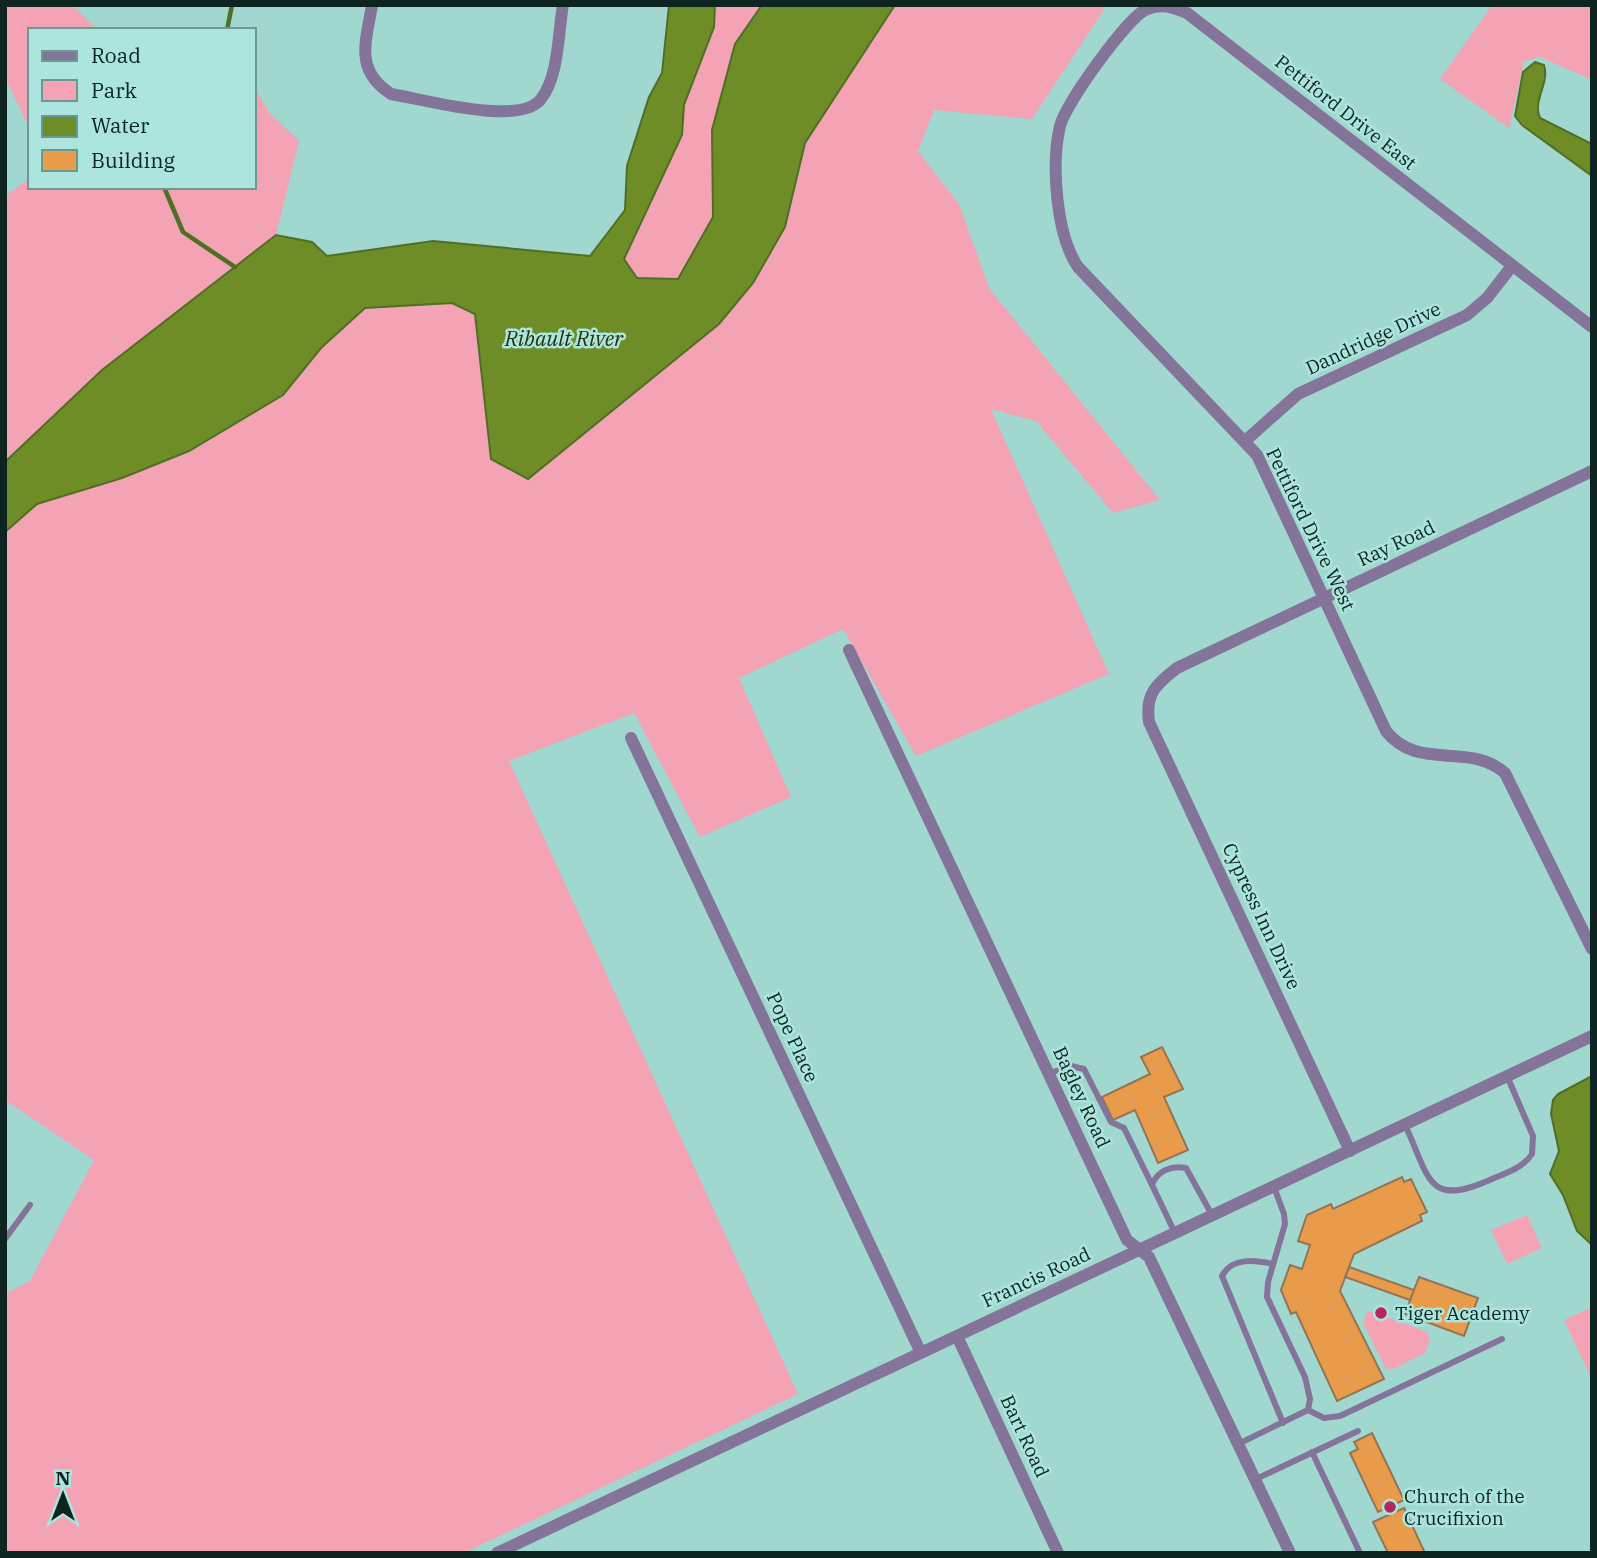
<svg xmlns="http://www.w3.org/2000/svg" width="1597" height="1558" font-family="'IBM Plex Serif',serif">
  <style>
    .green { fill: #f3a3b4 }
    .water { fill: #6e8d27; stroke: #516e25; stroke-width: 2 }
    .lines { fill: none; stroke-linecap: round; stroke-linejoin: round }
    .stream { stroke: #516e25; stroke-width: 4.5 }
    .building { fill: #e89c4b; stroke: #947456; stroke-width: 2 }
    .service { stroke: #847499; stroke-width: 6 }
    .minor { stroke: #847499; stroke-width: 12 }
    .poi-dot { fill: #b5275a; stroke: #ace5dd; stroke-width: 2.5 }
    .labels { text-anchor: middle; stroke-width: 5; stroke-linejoin: round; paint-order: stroke }
    .street-label { font-size: 19px; fill: #0d2421; stroke: #ace5dd }
    .poi-label { font-size: 19px; fill: #0d2421; stroke: #ace5dd; text-anchor: start }
    .water-label { font-size: 21px; font-style: italic; fill: #263209; stroke: #ace5dd }
  </style>
  <rect width="100%" height="100%" fill="#a0d8d0"/>
  <path class="green" d="M5,5H72L98,30H30V130L5,77Z
    M715,5H762L735,44L712,130L713,217L678,279L637,278L624,259L682,135L684,105L714,27Z
    M895,5H1107L1032,119L934,110L918,151L959,204L989,288L1160,500L1113,513L1036,421L991,409L1109,674L916,756L843,629L739,678L791,797L700,837L634,713L509,761L798,1394L464,1553H5V1294L30,1281L94,1160L5,1100V532L37,504L122,478L189,451L283,396L321,348L365,308L452,303L475,314L491,459L785,227L805,143Z
    M1492,5L1592,6V80L1540,57L1524,61L1509,128L1440,79Z
    M254,86L269,112L299,141L276,235L102,370L5,462V196L30,178V187H254Z
    M1527,1215L1542,1248L1507,1264L1491,1230Z
    M1592,1307V1380L1564,1320Z
    M1367,1312H1373L1427,1332L1430,1340L1425,1353L1396,1368L1386,1369L1363,1323Z"/>
  <path class="water" d="M669,5H715L714,27L684,105L682,135L624,259L637,278L678,279L713,217L712,130L735,44L762,5H895L805,143L785,227L753,283L719,324L528,479L491,459L475,314L452,303L365,308L321,348L283,395L189,451L122,478L37,504L5,532V462L102,370L276,235L312,242L327,256L433,241L590,256L625,210L627,166L649,97L662,73Z
    M1535,62L1544,65C1550,83 1532,101 1540,118L1592,144V176L1522,125L1515,116L1523,72Z
    M1592,1076V1245L1577,1231L1563,1195L1550,1174L1559,1151L1551,1114L1553,1100L1558,1094Z"/>
  <g class="lines">
    <path class="stream" d="M227,30L232,5
      M164,187L183,232L235,267"/>
  </g>
  <path class="building" d="M1162,1047L1183,1089L1164,1097L1188,1150L1158,1163L1135,1110L1113,1120L1102,1097L1150,1074L1141,1057Z
    M1402,1177L1404,1182L1411,1179L1427,1212L1420,1215L1422,1221L1354,1254L1340,1291L1384,1379L1337,1401L1296,1312L1291,1314L1281,1290L1290,1265L1302,1269L1310,1245L1298,1241L1307,1215L1331,1204L1333,1209Z
    M1349,1267L1414,1290L1410,1300L1345,1277Z
    M1419,1277L1478,1298L1464,1336L1405,1314Z
    M1372,1433L1404,1500L1378,1512L1350,1453L1358,1449L1354,1442Z
    M1404,1508L1425,1553H1388L1373,1522Z"/>
  <g class="lines">
    <path class="service" d="M1050,1073L1071,1066L1084,1069L1111,1122L1124,1128L1152,1185
      M1405,1125C1430,1177 1426,1209 1492,1179C1506,1173 1523,1168 1532,1154L1533,1136L1507,1076
      M1175,1233L1152,1185C1157,1171 1171,1165 1186,1168L1212,1215
      M5,1239L30,1205
      M1273,1264C1255,1260 1232,1257 1222,1276L1283,1423
      M1308,1410L1324,1418L1340,1416L1502,1339
      M1238,1444L1308,1410L1310,1399L1305,1377L1267,1297L1268,1282L1285,1224L1284,1214L1274,1187
      M1312,1452L1360,1553
      M1256,1479L1358,1431"/>
    <path class="minor" d="M372,5C366,42 354,70 391,94C423,99 520,127 541,99C559,76 558,33 563,5
      M1592,327L1187,13C1173,7 1160,3 1145,10C1125,21 1066,103 1060,126C1051,164 1056,235 1078,267L1257,455L1386,731C1418,772 1468,741 1505,773L1592,949
      M1245,441L1298,394L1467,315L1487,298L1512,266
      M849,650L1127,1240L1149,1257L1290,1553
      M631,738L921,1353
      M1350,1151L1149,722C1145,694 1156,684 1177,668L1592,471
      M957,1336L1058,1553
      M497,1553L1592,1036"/>
  </g>
  <g class="poi-dot">
    <circle cx="1381" cy="1313" r="7"/>
    <circle cx="1390" cy="1507" r="7"/>
  </g>
  <g class="labels">
    <g class="street-label">
      <text transform="translate(1346 112) rotate(38)" y="7">Pettiford Drive East</text>
      <text transform="translate(1373 338) rotate(-25)" y="7">Dandridge Drive</text>
      <text transform="translate(1311 529) rotate(64)" y="7">Pettiford Drive West</text>
      <text transform="translate(1396 543) rotate(-25)" y="7">Ray Road</text>
      <text transform="translate(1262 916) rotate(65)" y="7">Cypress Inn Drive</text>
      <text transform="translate(793 1037) rotate(65)" y="7">Pope Place</text>
      <text transform="translate(1082 1097) rotate(65)" y="7">Bagley Road</text>
      <text transform="translate(1036 1277) rotate(-25)" y="7">Francis Road</text>
      <text transform="translate(1025 1436) rotate(65)" y="7">Bart Road</text>
    </g>
    <g class="poi-label">
      <text x="1395" y="1320">Tiger Academy</text>
      <text x="1404" y="1503">Church of the<tspan x="1404" dy="22">Crucifixion</tspan></text>
    </g>
    <g class="water-label">
      <text x="564" y="346">Ribault River</text>
    </g>
  </g>
  <rect width="1597" height="1558" fill="none" stroke="#0d2421" stroke-width="14"/>
  <rect x="28" y="28" width="228" height="161" fill="#ace5dd" stroke="#6c9892" stroke-width="2"/>
  <rect x="42" y="51" width="35" height="10" fill="#847499" stroke="#6c9892" stroke-width="2"/>
  <text x="91" y="63" font-size="21" fill="#0d2421">Road</text>
  <rect x="42" y="80" width="35" height="21" fill="#f3a3b4" stroke="#6c9892" stroke-width="2"/>
  <text x="91" y="98" font-size="21" fill="#0d2421">Park</text>
  <rect x="42" y="116" width="35" height="21" fill="#6e8d27" stroke="#6c9892" stroke-width="2"/>
  <text x="91" y="133" font-size="21" fill="#0d2421">Water</text>
  <rect x="42" y="150" width="35" height="21" fill="#e89c4b" stroke="#6c9892" stroke-width="2"/>
  <text x="91" y="168" font-size="21" fill="#0d2421">Building</text>
  <g transform="translate(63 1495)" stroke="#ace5dd" stroke-width="5" paint-order="stroke">
  <path d="M0-5L12 26L0 18L-12 26Z" fill="#0d2421"/>
  <text y="-10" font-size="19" font-weight="bold" text-anchor="middle" fill="#0d2421">N</text>
  </g>
</svg>
